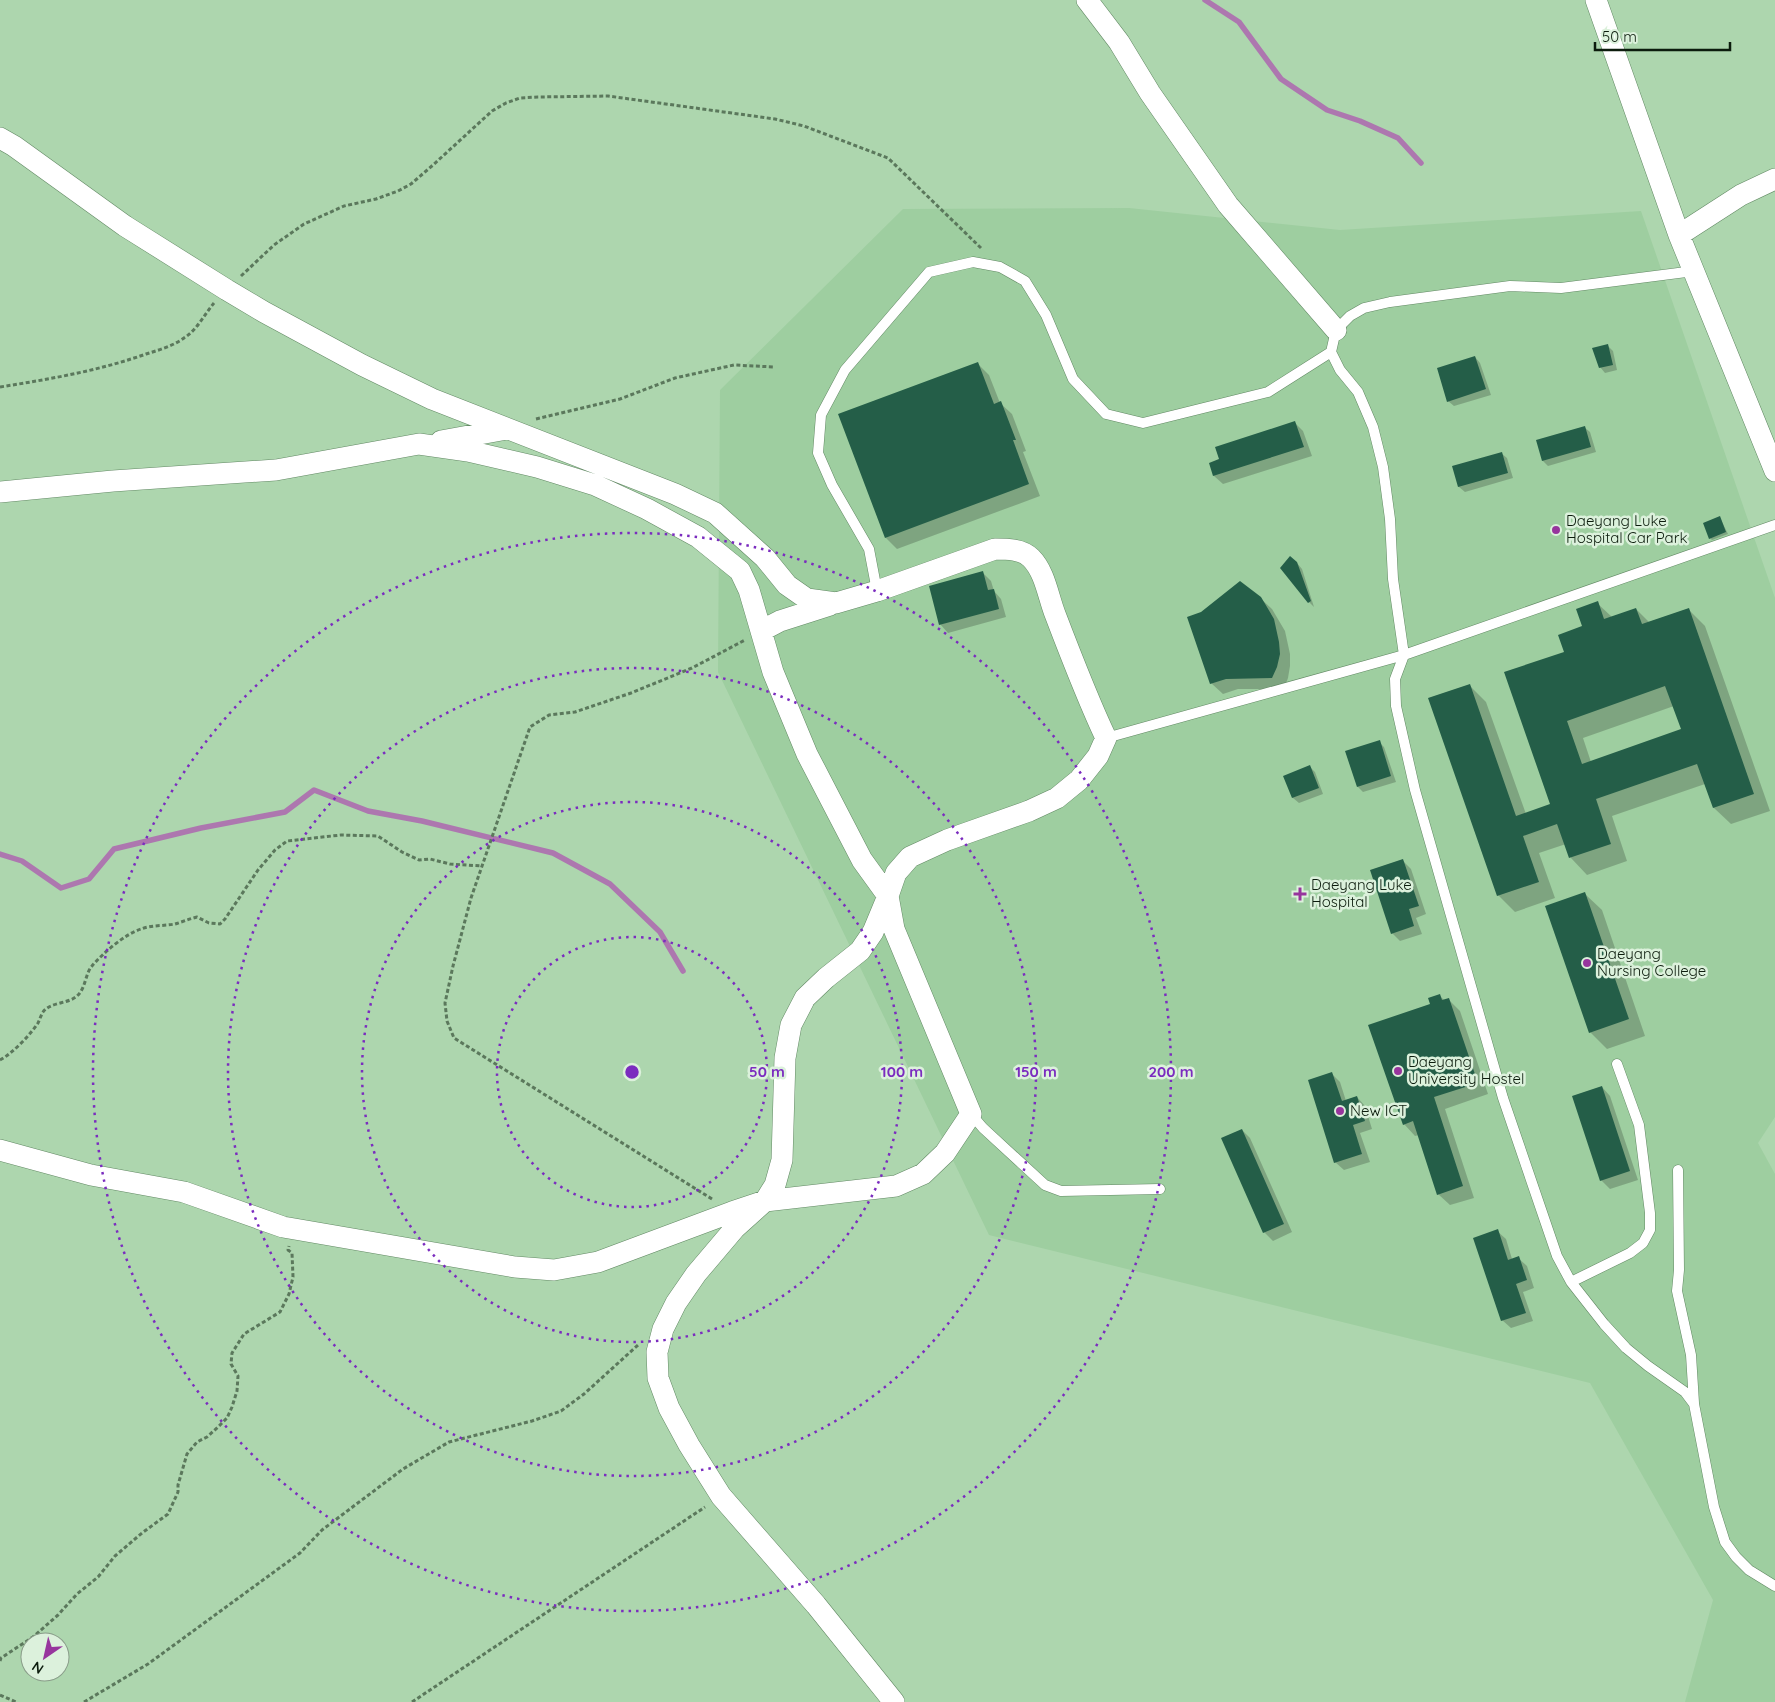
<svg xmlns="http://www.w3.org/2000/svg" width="1775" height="1702" font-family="Quicksand,sans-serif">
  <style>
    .built { fill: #9ecea0 }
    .shadow { fill: #0003; fill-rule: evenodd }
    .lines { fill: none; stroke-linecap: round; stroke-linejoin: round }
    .stream { stroke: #ad77af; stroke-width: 5.5 }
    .building { fill: #245e48; fill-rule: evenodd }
    .lane-casing { stroke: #628964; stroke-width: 11 }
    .street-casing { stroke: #628964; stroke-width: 22 }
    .path { stroke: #5b785c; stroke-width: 3; stroke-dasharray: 4 2.5; stroke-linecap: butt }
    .lane { stroke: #fff; stroke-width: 10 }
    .street { stroke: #fff; stroke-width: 21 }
    .ring { fill: none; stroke: #7b2cbf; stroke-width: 2.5; stroke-dasharray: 2.5 5 }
    .poi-dot { fill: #97359d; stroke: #dcf1dc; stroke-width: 2 }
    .labels { text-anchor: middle; stroke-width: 5; stroke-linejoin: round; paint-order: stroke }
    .poi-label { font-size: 15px; fill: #0c1c0d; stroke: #dcf1dc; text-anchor: start }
    .centre { fill: #7b2cbf; stroke: #dcf1dc; stroke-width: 2.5 }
    .ring-label { font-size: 15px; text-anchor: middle; font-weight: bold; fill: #7b2cbf; stroke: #dcf1dc; stroke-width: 5; stroke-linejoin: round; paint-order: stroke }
  </style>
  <rect width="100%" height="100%" fill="#add6ae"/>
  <path class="built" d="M1129,208L1340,230L1641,211L1775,598V1117L1758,1143L1775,1174V1702H1685L1713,1600L1590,1383L989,1235L718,672L720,390L903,209Z"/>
  <path class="shadow" d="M1608,346L1613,351L1617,370L1605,373L1600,367Z
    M1475,357L1480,363L1491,395L1454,406L1448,401Z
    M978,364L989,375L1000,403L1012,414L1026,451L1023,452L1040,496L897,549L886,538Z
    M1295,423L1303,431L1312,456L1223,484L1214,476L1210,464Z
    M1584,427L1590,432L1596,452L1548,466L1543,461L1537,441Z
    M1501,453L1507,458L1513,478L1465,492L1459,487L1454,467Z
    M1720,518L1728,534L1712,540L1710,538Z
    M1297,563L1302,569L1314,607L1309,602Z
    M983,573L991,581L994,591L1001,599L1006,617L948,633L940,624Z
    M1260,598L1272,609L1285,631L1290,654V666L1288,678L1284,689H1238L1223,694L1211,683Z
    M1597,603L1612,617L1636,609L1649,622L1688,609L1705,626L1770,811L1731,824L1714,808L1705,784L1612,816L1627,861L1587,875L1571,858L1566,844L1539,853L1555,898L1515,912L1498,895L1469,685L1486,702L1526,814L1552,805L1565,652L1584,627ZM1674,706L1682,730L1591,762L1583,738Z
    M1379,742L1384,747L1396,782L1363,792L1358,787Z
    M1310,767L1315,772L1323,794L1299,803L1293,798L1285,776Z
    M1403,861L1411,869L1426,914L1416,918L1422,934L1400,941L1392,933Z
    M1585,894L1602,910L1645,1036L1607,1049L1590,1032Z
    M1440,996L1445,1001L1448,999L1460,1011L1488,1094L1445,1109L1474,1198L1450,1205L1438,1194L1419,1135L1415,1136L1404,1124L1431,1005Z
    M1332,1074L1340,1082L1346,1101L1357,1097L1365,1106L1372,1129L1360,1133L1370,1162L1344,1170L1335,1162Z
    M1602,1087L1610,1096L1638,1180L1610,1189L1601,1180Z
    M1242,1130L1250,1138L1292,1232L1273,1241L1264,1232Z
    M1497,1231L1506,1239L1512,1259L1518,1258L1527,1266L1534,1288L1523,1292L1533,1321L1511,1328L1502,1320Z"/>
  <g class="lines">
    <path class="stream" d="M1205,0L1239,22L1281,79L1327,110L1360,121L1398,138L1421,163
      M0,854L22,861L61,888L89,879L114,849L201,828L285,812L314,790L368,811L422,821L553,853L610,884L660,932L683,971"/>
  </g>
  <path class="building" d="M1608,344L1613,365L1599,368L1592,348Z
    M1475,356L1486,389L1447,402L1437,368Z
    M978,362L994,404L1001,401L1016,440H1013L1029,484L885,538L838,414Z
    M1295,421L1304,447L1213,476L1209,463L1219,459L1215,447Z
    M1585,426L1591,447L1542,461L1536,440Z
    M1502,452L1508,473L1458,487L1452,466Z
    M1720,516L1726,532L1709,539L1703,523Z
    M1290,556L1297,562L1311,601L1308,603L1280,568Z
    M983,571L988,590L994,589L999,609L939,625L929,586Z
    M1240,581L1261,597L1274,619L1279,642L1280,654L1277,667L1272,678L1226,679L1210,684L1187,617L1201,612Z
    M1598,601L1604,619L1636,608L1642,624L1689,608L1754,794L1713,808L1697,764L1596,799L1611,844L1569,858L1557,824L1523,836L1539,882L1497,896L1428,698L1470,684L1516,816L1550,804L1504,672L1564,652L1558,635L1582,626L1576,609ZM1665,686L1681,729L1582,764L1567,721Z
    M1380,740L1391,776L1357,787L1345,751Z
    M1310,765L1319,788L1292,798L1283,776Z
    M1403,859L1419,906L1409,909L1414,926L1391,934L1370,870Z
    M1585,892L1629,1019L1589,1033L1545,906Z
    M1440,994L1442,1000L1449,998L1478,1083L1434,1097L1463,1186L1437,1195L1413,1121L1403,1125L1368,1025L1430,1004L1428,998Z
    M1332,1072L1342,1101L1357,1096L1365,1121L1353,1125L1362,1154L1334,1163L1308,1080Z
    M1602,1086L1630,1171L1600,1181L1572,1096Z
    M1242,1129L1284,1224L1263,1233L1221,1138Z
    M1498,1229L1508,1260L1519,1256L1527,1280L1516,1284L1526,1313L1501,1321L1473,1238Z"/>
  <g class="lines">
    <g class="lane-casing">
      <path id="lane" d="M1775,525L1404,655L1395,679L1396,706L1415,790L1503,1098L1557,1256L1571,1282L1604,1324L1626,1348L1648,1366L1685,1392L1694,1404L1714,1507L1725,1542L1736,1557L1749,1570L1775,1586
        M877,591L869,549L832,485L818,453L821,415L845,370L929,272L973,262L1000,267L1025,281L1046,315L1073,379L1106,414L1143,423L1268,392L1331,352
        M1106,738L1404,655L1393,579L1390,519L1383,467L1373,427L1358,392L1340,370L1331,352L1336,330L1350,316L1364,308L1390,302L1510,286L1561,288L1694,271
        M971,1114L983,1128L1045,1185L1061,1191L1160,1189
        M1678,1170L1679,1270L1677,1291L1691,1355L1694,1403
        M1571,1282L1630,1253L1643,1243L1650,1230V1213L1639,1125L1617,1064"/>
    </g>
    <g class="street-casing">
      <path id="street" d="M1087,0L1119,42L1150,93L1228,205L1336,330
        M1596,0L1679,235L1775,471
        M0,138L14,146L125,226L227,290L264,312L362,365L432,399L675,494L715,513L765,558L787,585L807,599L836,603L877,591L995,549C1007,549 1022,549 1031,558C1045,572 1048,596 1055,614C1071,656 1087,698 1106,738L1098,756L1079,780L1057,798L1029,811L947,840L910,857L896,873L888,896L894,929L971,1114L945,1153L923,1174L896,1186L765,1201L732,1212L598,1262L554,1270L515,1267L283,1227L184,1192L91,1175L0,1150
        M1679,235L1741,195L1775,179
        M441,441L507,429
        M0,492L113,481L276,470L419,444L468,451L537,467L595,485L647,509L698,537L740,571L749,590L773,672L807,754L862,860L888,896L873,932L860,951L826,978L805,998L791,1025L785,1058L782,1160L775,1185L765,1201L735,1228L696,1274L676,1303L663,1329L657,1352L658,1378L669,1408L689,1445L721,1496L816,1605L894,1702
        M761,631L780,621L830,605"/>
    </g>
    <path class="path" d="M241,276L274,245L304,224L344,206L376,199L398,191L411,184L433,165L492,111L506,103L520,98L538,97L608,96L775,119L804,126L888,158L982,249
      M0,387C50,379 98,371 146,354C159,350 173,346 184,338C197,330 204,315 214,303
      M536,419L620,399L675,378L734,365L775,367
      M0,1060C12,1054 31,1034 38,1023C40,1019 41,1015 43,1012C50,1002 68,1004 77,996C86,988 85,974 92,966C103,953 125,934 141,929C151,925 164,926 175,924C182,922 189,919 197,917L209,923L220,924L225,919L258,870L275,850L287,841L341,835L378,836L402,852L419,860L430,859L450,864L482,866
      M712,1199L454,1038L447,1021L445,1003L453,966L471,898L530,727L549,715L575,712L631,693L692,668L745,640
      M0,1661L1,1658L33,1637L58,1615L77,1594L98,1577L115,1556L142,1533L168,1514L178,1492V1485L187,1454L197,1442L207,1437L218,1427L227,1418L232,1407L237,1391L238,1376L231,1364L232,1353L244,1334L280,1312L289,1294L293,1277L292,1253L288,1250L289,1246
      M0,1695L16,1702
      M84,1702L148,1664L300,1553L322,1530L403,1469L449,1442L532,1421L561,1411L584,1394L638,1345
      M412,1702L705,1507"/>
    <use href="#lane" class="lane"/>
    <use href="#street" class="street"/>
  </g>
  <g class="ring">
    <circle cx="632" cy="1072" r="135"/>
    <circle cx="632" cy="1072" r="270"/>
    <circle cx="632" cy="1072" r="404"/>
    <circle cx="632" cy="1072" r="539"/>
  </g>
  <g class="poi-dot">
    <circle cx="1556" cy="530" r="5"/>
    <path d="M1297.5 886.5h5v5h5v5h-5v5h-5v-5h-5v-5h5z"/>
    <circle cx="1587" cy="963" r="5"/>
    <circle cx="1398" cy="1071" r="5"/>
    <circle cx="1340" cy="1111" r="5"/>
  </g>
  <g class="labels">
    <g class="poi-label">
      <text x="1566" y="526">Daeyang Luke<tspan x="1566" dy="17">Hospital Car Park</tspan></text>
      <text x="1311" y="890">Daeyang Luke<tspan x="1311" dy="17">Hospital</tspan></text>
      <text x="1597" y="959">Daeyang<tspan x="1597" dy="17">Nursing College</tspan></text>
      <text x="1408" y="1067">Daeyang<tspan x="1408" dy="17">University Hostel</tspan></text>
      <text x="1350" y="1116">New ICT</text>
    </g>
  </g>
  <circle cx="632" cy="1072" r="8" class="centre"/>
  <g class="ring-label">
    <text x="767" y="1077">50 m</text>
    <text x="902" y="1077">100 m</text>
    <text x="1036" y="1077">150 m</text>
    <text x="1171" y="1077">200 m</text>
  </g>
  <g transform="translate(45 1657) rotate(214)"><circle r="24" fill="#dcf1dc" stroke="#899c89"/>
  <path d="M0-4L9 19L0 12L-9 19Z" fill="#97359d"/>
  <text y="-8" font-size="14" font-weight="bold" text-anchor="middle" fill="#0c1c0d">N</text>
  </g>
  <path d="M1595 42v8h135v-8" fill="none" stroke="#0c1c0d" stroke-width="2.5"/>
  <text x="1602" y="42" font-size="15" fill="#0c1c0d" stroke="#dcf1dc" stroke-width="4" paint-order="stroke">50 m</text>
</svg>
